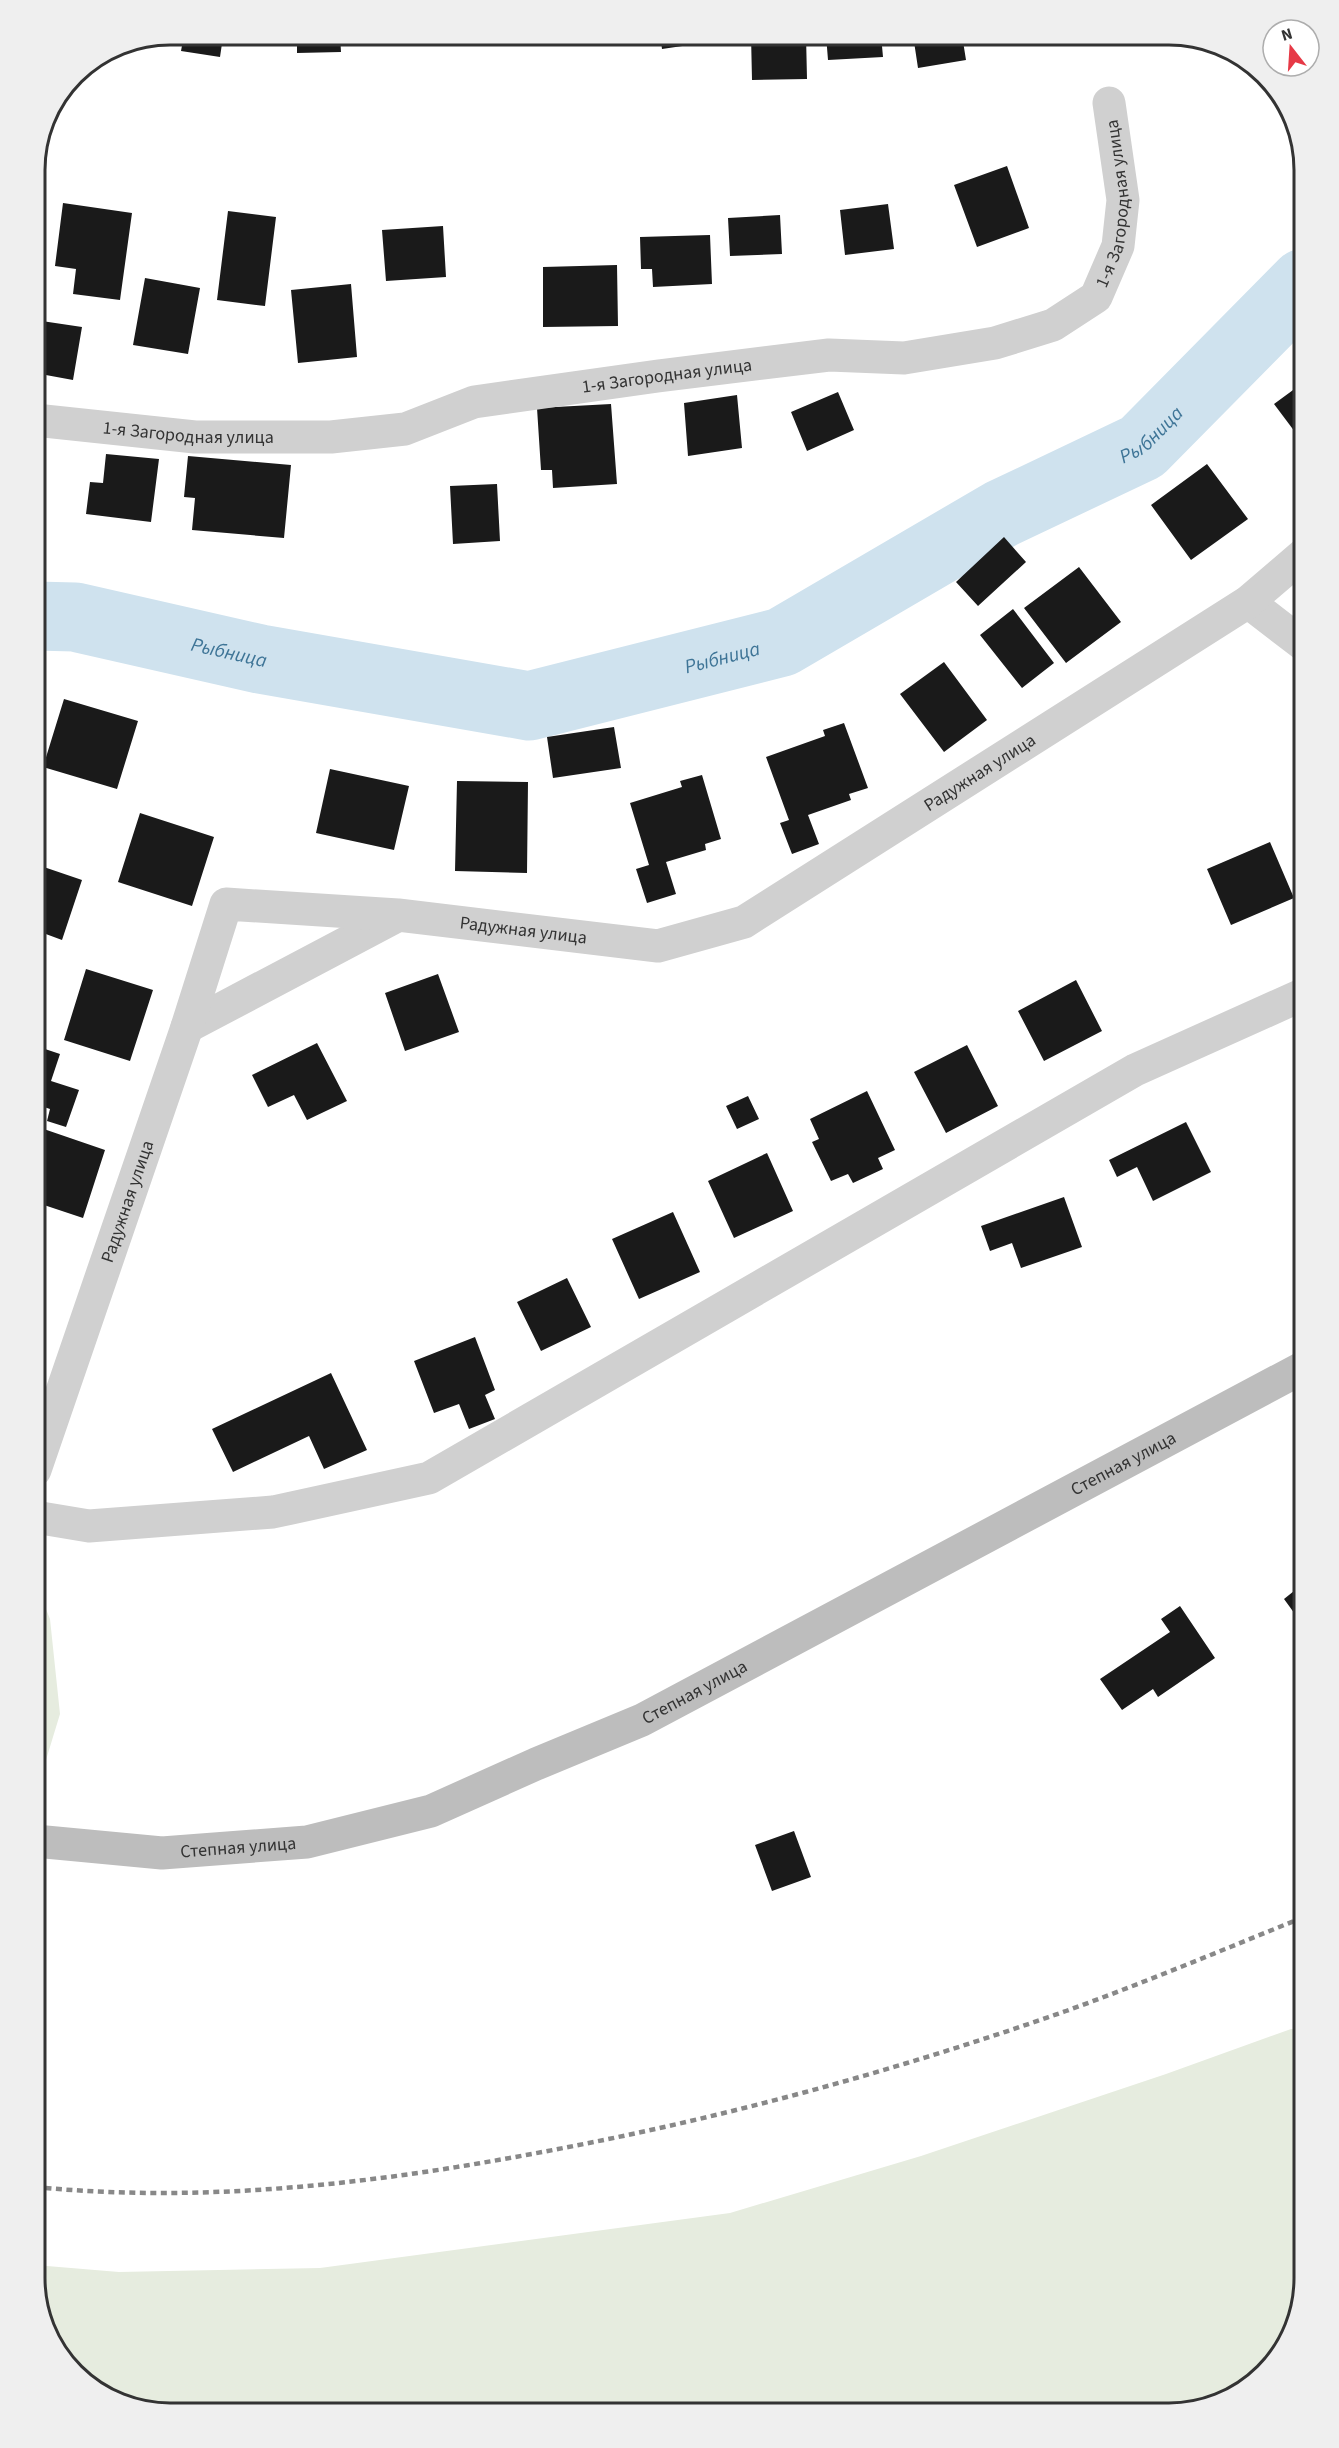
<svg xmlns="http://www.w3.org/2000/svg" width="1339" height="2448" font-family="'Source Sans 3',sans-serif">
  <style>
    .green { fill: #e6ecdf }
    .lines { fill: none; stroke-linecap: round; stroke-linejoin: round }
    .river { stroke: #cfe2ee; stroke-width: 69 }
    .building { fill: #1a1a1a }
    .street { stroke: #d0d0d0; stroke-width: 33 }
    .secondary { stroke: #bdbdbd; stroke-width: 33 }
    .rail { stroke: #888; stroke-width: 4.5; stroke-dasharray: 6 4.5; stroke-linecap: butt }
    .labels { text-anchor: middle; stroke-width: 6; stroke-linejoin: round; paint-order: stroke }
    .street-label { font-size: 18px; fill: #333; stroke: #fff }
    .water-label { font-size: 20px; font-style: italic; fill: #3f7597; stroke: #fff }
    .rim { fill: none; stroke: #333; stroke-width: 3 }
  </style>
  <rect width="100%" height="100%" fill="#fff"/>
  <path class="green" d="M35,1582L50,1619L60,1714L35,1796Z
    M1291,2029H1304V2278L1281,2354L1221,2403L1169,2413H161L94,2390L45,2330L35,2278V2265L119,2272L320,2268L730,2213L921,2156L1166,2074Z"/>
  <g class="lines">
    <path class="river" id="s1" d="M35,616L75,617L260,659L529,706L782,642L1001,514L1142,447L1304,283"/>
  </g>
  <path class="building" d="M184,35H230V38L223,37L220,57L181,51Z
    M297,35H340L341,52L297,53Z
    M407,35H450L451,46H407Z
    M604,35H629L630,43L605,45Z
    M660,35H694L696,44L662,49Z
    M751,35H806L807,79L752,80Z
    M826,35H881L883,57L828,60Z
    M913,35H962L966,60L918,68Z
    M1007,166L1029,228L977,247L954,185Z
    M63,203L132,213L120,300L73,294L76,269L55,266Z
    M888,204L894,249L845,255L840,210Z
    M228,211L276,217L265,306L217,300Z
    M780,215L782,254L730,256L728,218Z
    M443,226L446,277L386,281L382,230Z
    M710,235L712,284L653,287L652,269H641L640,237Z
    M617,265L618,326L543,327V267Z
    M145,278L200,288L188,354L133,345Z
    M351,284L357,357L298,363L291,290Z
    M35,320L82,327L73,380L35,373Z
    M1304,382V444L1274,404Z
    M838,392L854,430L807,451L791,412Z
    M737,395L742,448L688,456L684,403Z
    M611,404L617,484L553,488L552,470H541L537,408Z
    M106,454L159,459L151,522L86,514L90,482L103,483Z
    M188,456L291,465L284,538L192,530L195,498L184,497Z
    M1207,464L1248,519L1191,560L1151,505Z
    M497,484L500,541L453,544L450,486Z
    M1004,537L1026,562L978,606L956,582Z
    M1079,567L1121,622L1066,663L1024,608Z
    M1013,609L1054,663L1022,688L980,635Z
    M944,662L987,720L944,752L900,694Z
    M64,699L138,721L117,789L43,767Z
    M844,723L868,788L849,794L851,800L808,815L819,844L792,854L780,823L789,820L766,757L825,736L823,730Z
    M614,727L621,768L553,778L547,737Z
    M330,769L409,786L394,850L316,833Z
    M702,775L721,839L705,844L706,850L666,862L676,894L647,903L636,869L649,865L630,803L682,787L680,781Z
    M457,781L528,782L527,873L455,871Z
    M140,813L214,837L192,906L118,882Z
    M1270,842L1294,898L1231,925L1207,869Z
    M35,864L82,880L62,940L35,930Z
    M86,969L153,990L130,1061L64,1040Z
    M438,974L459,1032L405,1051L385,993Z
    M1076,980L1102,1031L1044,1061L1018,1011Z
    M1304,1031V1060L1294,1036Z
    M317,1043L347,1101L307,1120L294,1095L268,1107L252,1075Z
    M967,1045L998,1106L946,1133L914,1072Z
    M36,1046L60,1054L51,1081L79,1090L66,1127L47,1121L50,1109L35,1104Z
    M867,1091L895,1150L878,1158L883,1169L853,1183L848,1174L831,1181L812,1142L819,1139L810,1119Z
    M748,1096L759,1119L737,1129L726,1106Z
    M1186,1122L1211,1172L1153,1201L1137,1167L1117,1177L1109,1160Z
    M35,1126L105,1150L83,1218L35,1202Z
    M767,1153L793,1211L734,1238L708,1181Z
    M1064,1197L1082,1247L1021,1268L1012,1243L990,1251L981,1226Z
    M673,1212L700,1272L639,1299L612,1239Z
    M567,1278L591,1327L541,1351L517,1302Z
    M475,1337L495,1390L485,1395L495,1419L469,1429L459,1404L434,1413L414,1361Z
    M331,1373L367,1450L324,1469L309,1436L233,1472L212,1429Z
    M1304,1583V1617L1300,1621L1284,1599Z
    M1180,1606L1215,1658L1158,1697L1153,1689L1122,1710L1100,1679L1170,1632L1161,1619Z
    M794,1831L811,1877L772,1891L755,1845Z"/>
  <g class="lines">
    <g class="street">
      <path id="s2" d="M35,420L195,437H331L405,429L474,402L658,376L829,355L904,358L995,343L1053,325L1096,297L1118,246L1123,200L1109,103"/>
      <path d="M1248,602L1304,645"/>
      <path d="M187,1027L397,916"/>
      <path id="s3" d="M35,1470L187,1027L226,904L398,915L658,946L744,922L1248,602L1304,554"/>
      <path d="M35,1517L89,1526L273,1512L429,1478L1135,1070L1304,994"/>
    </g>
    <path class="secondary" id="s4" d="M35,1841L162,1853L307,1842L431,1811L536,1764L642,1720L1304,1367"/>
    <path class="rail" d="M35,2187C199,2203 364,2185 526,2155C709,2122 890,2073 1066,2011C1146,1982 1225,1949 1304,1917"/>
  </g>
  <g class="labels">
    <g class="street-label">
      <text dy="6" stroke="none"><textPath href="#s2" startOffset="1180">1-я Загородная улица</textPath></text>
      <text dy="6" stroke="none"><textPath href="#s2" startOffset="640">1-я Загородная улица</textPath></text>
      <text dy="6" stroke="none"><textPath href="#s2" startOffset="154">1-я Загородная улица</textPath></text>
      <text dy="6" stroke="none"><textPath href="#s3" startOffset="1400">Радужная улица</textPath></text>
      <text dy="6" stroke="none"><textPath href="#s3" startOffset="896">Радужная улица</textPath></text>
      <text dy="6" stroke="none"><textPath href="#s3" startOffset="284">Радужная улица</textPath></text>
      <text dy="6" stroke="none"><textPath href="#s4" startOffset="1176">Степная улица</textPath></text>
      <text dy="6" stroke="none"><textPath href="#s4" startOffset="690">Степная улица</textPath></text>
      <text dy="6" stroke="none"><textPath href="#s4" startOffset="204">Степная улица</textPath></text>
    </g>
    <g class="water-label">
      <text dy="7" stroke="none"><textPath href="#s1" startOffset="1188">Рыбница</textPath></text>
      <text dy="7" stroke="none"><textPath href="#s1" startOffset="198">Рыбница</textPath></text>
      <text dy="7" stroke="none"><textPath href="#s1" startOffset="702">Рыбница</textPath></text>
    </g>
  </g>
  <path d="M0 0H1339V2448H0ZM170 45H1169A125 125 0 0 1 1294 170V2278A125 125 0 0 1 1169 2403H170A125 125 0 0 1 45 2278V170A125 125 0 0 1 170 45Z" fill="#efefef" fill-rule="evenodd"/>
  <path class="rim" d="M170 45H1169A125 125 0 0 1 1294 170V2278A125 125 0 0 1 1169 2403H170A125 125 0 0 1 45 2278V170A125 125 0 0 1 170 45Z"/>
  <g transform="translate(1291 48) rotate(343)"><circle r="28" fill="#ffffff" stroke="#adadad" stroke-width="1.5"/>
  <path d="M0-4.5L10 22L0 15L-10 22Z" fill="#e63946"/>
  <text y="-9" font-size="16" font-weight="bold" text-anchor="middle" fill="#333333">N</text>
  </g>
</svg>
